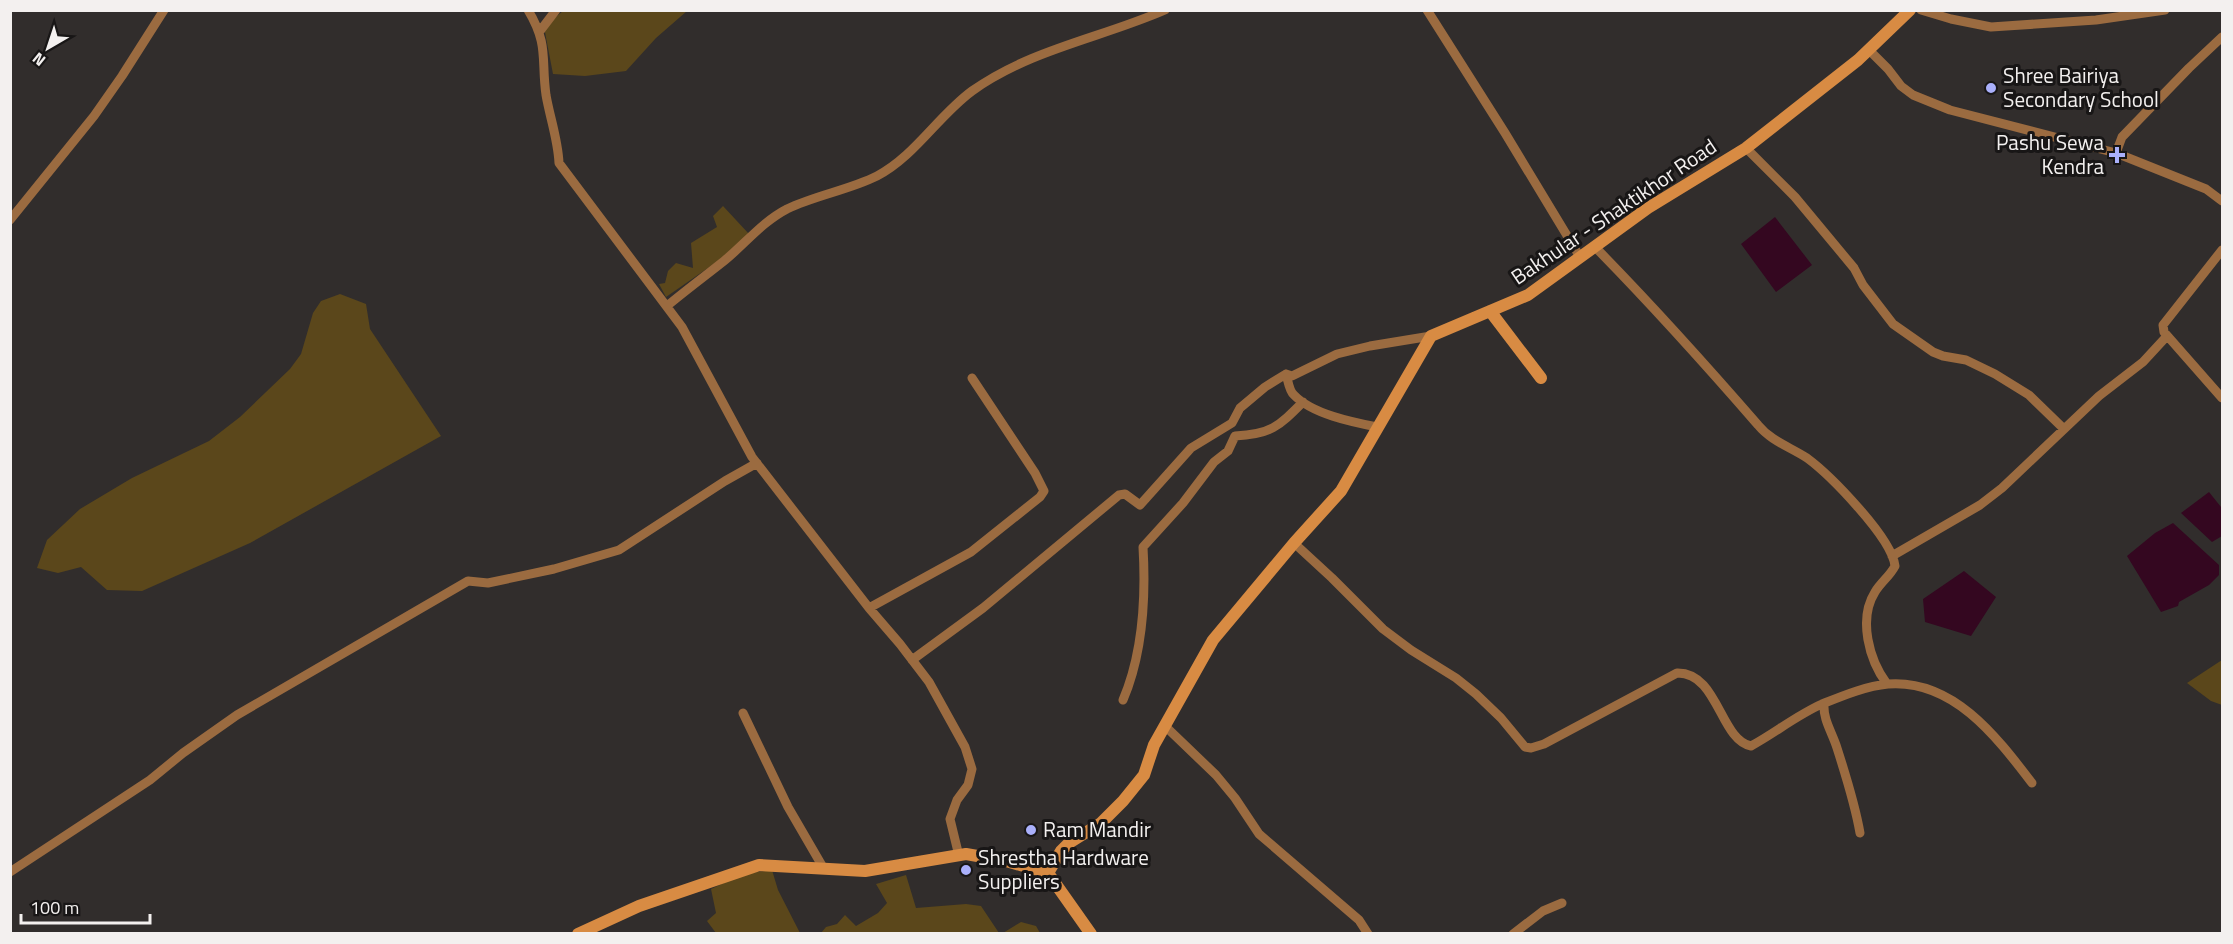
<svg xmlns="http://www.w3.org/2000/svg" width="2233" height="944" font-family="'Titillium Web',sans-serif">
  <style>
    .green { fill: #5b471b }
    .water { fill: #340720 }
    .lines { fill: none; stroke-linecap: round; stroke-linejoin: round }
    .street { stroke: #9b6b40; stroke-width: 9 }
    .secondary { stroke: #d88b43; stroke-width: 12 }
    .poi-dot { fill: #aab0fb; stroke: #181616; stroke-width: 2 }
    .labels { text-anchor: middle; stroke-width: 6; stroke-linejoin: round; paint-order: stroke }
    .poi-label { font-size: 21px; fill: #f3f0ef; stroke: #181616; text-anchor: start }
    .street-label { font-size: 21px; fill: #f3f0ef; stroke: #181616 }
  </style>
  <rect width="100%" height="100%" fill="#312d2c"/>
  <path class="green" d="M563,11H687L656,38L626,71L585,76L553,74L544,27Z
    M723,206L749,234L718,261L666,297L659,284L665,283L668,271L676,263L693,268L691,243L717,227L713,216Z
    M340,294L366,304L370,329L441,436L250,543L142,591L107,590L81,567L58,573L37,568L47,540L80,509L132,478L209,441L240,417L290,369L301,354L313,313L321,301Z
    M2222,660V705L2211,701L2187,683Z
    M772,870L778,890L800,933H716L707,921L716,913L711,889L743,874Z
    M906,875L916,908L966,904L981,906L999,933H821L826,927L837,924L845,915L856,926L878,913L887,903L876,884Z
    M1021,922L1036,926L1040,933H1003Z"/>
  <path class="water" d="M1775,217L1812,265L1776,292L1741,244Z
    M2209,492L2221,507L2222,506V536L2212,542L2181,513Z
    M2173,523L2219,565V575L2209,585L2179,602L2178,606L2161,612L2127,556L2155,533Z
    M1964,571L1996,597L1971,636L1925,622L1923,599Z"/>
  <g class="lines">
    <path class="street" d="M528,10C549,45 541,59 546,95C550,118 558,140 559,163L682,327L752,457L869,608L900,644L929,682L965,747L972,769L968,785L957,800L950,819L959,856
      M1427,10L1505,133L1580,257
      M1921,10L1951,19L1991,27L2096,20L2165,10
      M540,31L556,10
      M1869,50L1888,69L1901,86L1913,95L1950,110L2116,153L2206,189L2222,201
      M1746,148L1795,197L1854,268L1863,285L1893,324L1933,352L1943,356L1966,360L1995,374L2029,395L2064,429
      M2116,153L2122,137L2189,68L2222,37
      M10,220L94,116L122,76L164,10
      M1595,247C1651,304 1705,364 1758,425C1771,441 1790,447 1807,458C1830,475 1892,538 1895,566C1890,576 1881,582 1875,592C1858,619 1869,660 1887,684
      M2222,250L2163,325L2164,332L2222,398
      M667,306C685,291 705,276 724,261C745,244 762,222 787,209C816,195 849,190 877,176C915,156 938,116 972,91C1031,49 1101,38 1165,10
      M1286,374C1288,380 1289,391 1294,395C1312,414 1352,422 1377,427
      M1294,543L1332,578L1383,629L1411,650L1456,678L1476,694L1501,718L1525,747L1531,748L1544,744L1677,673C1718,672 1720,740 1751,746C1775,733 1797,715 1822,704C1842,696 1866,686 1888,684C1953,679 1996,736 2032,783
      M1892,556L1980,505L2002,488L2099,396L2143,362L2167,336
      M869,608L971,552L1040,497L1044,491L1035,473L972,378
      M912,660L983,608L1119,495L1125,494L1140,505L1191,448L1232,423L1240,408L1265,387L1286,374L1292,376L1337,354L1370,346L1431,336
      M1123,700C1143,653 1146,598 1143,547L1183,503L1214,462L1228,451L1235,436C1271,434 1278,427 1303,402
      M1824,704C1823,720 1832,732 1837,748C1846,776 1855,804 1860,833
      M743,713L788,807L824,869
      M1165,726L1216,775L1235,798L1259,834L1359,920L1368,934
      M10,872L150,780L183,753L237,715L468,581L488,583L554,569L619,550L725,481L757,463
      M1513,934L1543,911L1562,903"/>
    <path class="secondary" d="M1490,311L1541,378
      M1048,873L1061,851L1069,843L1101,823L1123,801L1144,775L1154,745L1213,640L1294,543L1341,491L1431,336L1528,295L1648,208L1746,148L1858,60L1910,10
      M1048,873L1091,934
      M578,934L639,906L759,865L865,871L966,854L1006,861L1048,873"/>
  </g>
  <g class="poi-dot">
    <circle cx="1991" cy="88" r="6"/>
    <path d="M2114 146h6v6h6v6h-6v6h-6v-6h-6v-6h6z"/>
    <circle cx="1031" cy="830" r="6"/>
    <circle cx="966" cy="870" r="6"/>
  </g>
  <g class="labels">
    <g class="poi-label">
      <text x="2003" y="83">Shree Bairiya<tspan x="2003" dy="24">Secondary School</tspan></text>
      <text x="2104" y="150" text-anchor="end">Pashu Sewa<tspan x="2104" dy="24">Kendra</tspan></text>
      <text x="1043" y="837">Ram Mandir</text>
      <text x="978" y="865">Shrestha Hardware<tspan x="978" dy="24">Suppliers</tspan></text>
    </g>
    <g class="street-label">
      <text transform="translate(1614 212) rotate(-34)" y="7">Bakhular - Shaktikhor Road</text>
    </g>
  </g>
  <rect width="2233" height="944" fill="none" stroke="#f3f0ef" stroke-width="24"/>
  <g transform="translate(48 48) rotate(219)" stroke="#181616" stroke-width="4.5" paint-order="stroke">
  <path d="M0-4.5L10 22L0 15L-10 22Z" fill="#f3f0ef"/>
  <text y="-9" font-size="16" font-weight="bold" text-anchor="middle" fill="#f3f0ef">N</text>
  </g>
  <path d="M21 914v9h129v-9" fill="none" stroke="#f3f0ef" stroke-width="3"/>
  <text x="30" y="914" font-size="18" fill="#f3f0ef" stroke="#181616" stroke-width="4.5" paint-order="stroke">100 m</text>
</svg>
